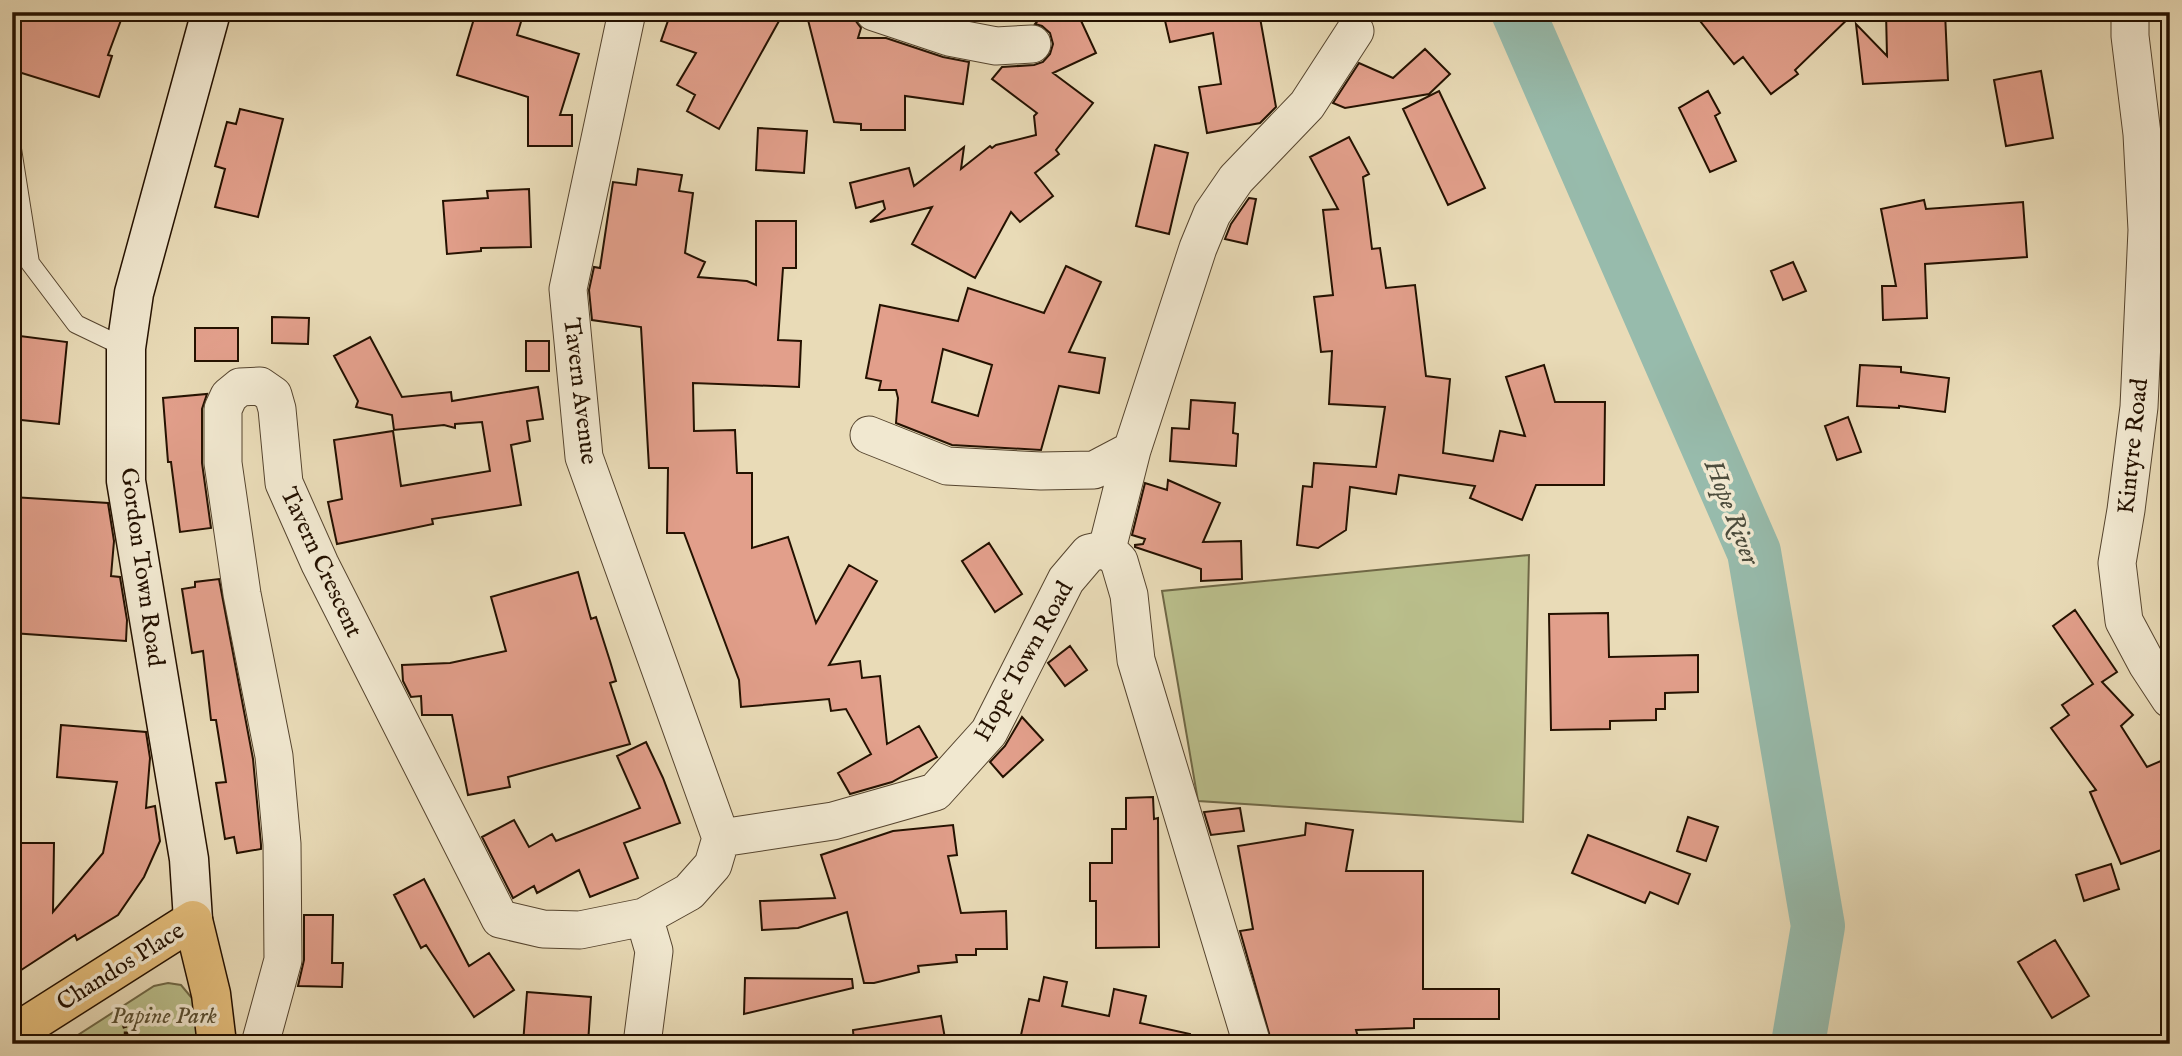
<svg xmlns="http://www.w3.org/2000/svg" width="2182" height="1056" font-family="'IM FELL English',serif">
  <style>
    .green { fill: #babf8c; stroke: #6f6846; stroke-width: 2 }
    .lines { fill: none; stroke-linecap: round; stroke-linejoin: round }
    .river { stroke: #97bbac; stroke-width: 54 }
    .building { fill: #e29f8b; stroke: #241100; stroke-width: 2; fill-rule: evenodd }
    .lane-casing { stroke: #55442e; stroke-width: 20 }
    .street-casing { stroke: #55442e; stroke-width: 39 }
    .secondary-casing { stroke: #241100; stroke-width: 41 }
    .primary-casing { stroke: #241100; stroke-width: 41 }
    .path { stroke: #241100; stroke-width: 4.5; stroke-dasharray: 5 3.5; stroke-linecap: butt }
    .lane { stroke: #f1e8d0; stroke-width: 18 }
    .street { stroke: #f1e8d0; stroke-width: 37 }
    .secondary { stroke: #f1e8d0; stroke-width: 38 }
    .primary { stroke: #e4be7c; stroke-width: 38 }
    .labels { text-anchor: middle; stroke-width: 7; stroke-linejoin: round; paint-order: stroke }
    .street-label { font-size: 24px; fill: #241100; stroke: #f1e8d0 }
    .park-label { font-size: 24px; font-style: italic; fill: #584e31; stroke: #f1e8d0 }
    .water-label { font-size: 26px; font-style: italic; fill: #4c4c3c; stroke: #f1e8d0 }
  </style>
  <rect width="100%" height="100%" fill="#e9dbb7"/>
  <filter id="stains"><feTurbulence type="fractalNoise" baseFrequency=".00286" numOctaves="4"/><feColorMatrix values="0 0 0 0 .2 0 0 0 0 .09 0 0 0 0 .02 0 0 0 .5 -.17"/></filter>
  <radialGradient id="worn" r=".72"><stop offset=".6" stop-color="#630" stop-opacity="0"/><stop offset="1" stop-color="#630" stop-opacity=".3"/></radialGradient>
  <path class="green" d="M1529,555L1523,822L1198,801L1162,591Z
    M168,983L181,985L201,1009L200,1044H64L154,986Z"/>
  <g class="lines">
    <path class="river" d="M1518,12L1754,552L1818,926L1798,1044"/>
  </g>
  <path class="building" d="M12,12H124L108,55L112,56L99,97L12,70Z
    M476,12H524L517,35L579,54L560,115H572V146H528V97L457,75Z
    M671,12H784L719,129L687,111L695,95L677,85L696,53L661,41Z
    M806,12H826L855,20L861,28L858,38H886L943,57L969,62L963,104L905,96V130H861V124L834,122Z
    M1045,12H1077L1096,53L1053,73L1093,103L1056,150L1059,154L1035,173L1053,196L1020,222L1011,212L975,278L912,244L932,207L870,222L885,209L883,201L856,208L850,183L909,168L914,186L964,147L961,169L990,146L992,148L996,145L1036,135L1034,116L1037,113L992,79L1002,67L1034,65L1043,62L1050,54L1053,44L1050,33L1042,26L1035,24Z
    M1163,12H1259L1276,107L1260,123L1207,133L1199,87L1221,84L1213,33L1170,42Z
    M1693,12H1855L1795,70L1798,74L1771,94L1743,57L1734,64Z
    M1886,12H1945L1948,80L1863,84L1856,24L1887,56Z
    M1425,49L1450,74L1429,94L1345,108L1333,103L1359,63L1393,78Z
    M2041,71L2053,138L2006,146L1994,80Z
    M1439,91L1485,188L1448,205L1403,109Z
    M1708,91L1720,113L1715,116L1736,161L1710,172L1679,108Z
    M240,109L283,119L258,217L215,207L225,169L215,166L227,122L236,124Z
    M758,128L807,131L804,173L756,170Z
    M1349,137L1369,174L1363,177L1372,249L1380,248L1386,288L1415,285L1426,376L1450,379L1443,453L1493,461L1500,431L1525,436L1506,377L1544,365L1555,402H1605L1604,485H1536L1522,520L1470,498L1475,486L1399,475L1396,494L1350,487L1346,530L1318,548L1297,545L1303,486L1312,487L1314,463L1376,467L1385,407L1329,404L1332,351L1321,352L1314,297L1333,295L1323,210L1338,209L1310,157Z
    M1155,145L1188,153L1169,234L1136,226Z
    M638,169L682,175L679,191L693,193L685,253L705,262L698,277L747,281L756,285V221H796V268H783L778,340L801,341L799,387L693,383L694,431L735,430L737,473H752V548L788,537L816,623L849,565L877,581L829,665L860,661L862,678L880,676L887,744L919,726L937,757L892,782L850,794L838,773L871,754L846,709L831,711L829,699L741,707L739,680L684,533H667L668,468H649L641,327L592,320L589,290L594,267L600,268L613,182L636,185Z
    M529,189L531,247L481,248V251L447,254L443,201L488,198L487,191Z
    M1249,198L1256,199L1247,244L1225,239L1231,224Z
    M1924,200L1926,209L2023,202L2027,257L1925,264L1927,318L1883,320L1882,286H1896L1881,209Z
    M1793,262L1806,291L1783,300L1771,271Z
    M1066,266L1101,282L1069,352L1105,358L1099,393L1059,386L1041,450L952,445L896,423L898,398L896,390H879L881,381L866,378L880,305L958,321L968,288L1044,313ZM943,349L992,365L978,416L932,402Z
    M272,317L309,318L308,344L272,343Z
    M195,328H238V361H195Z
    M12,335L67,342L59,424L12,419Z
    M370,337L402,397L451,392L452,401L538,387L543,419L527,421L530,441L511,445L521,505L432,519L433,524L337,544L328,502L342,499L334,440L393,431L401,486L490,471L482,422L455,424V428L444,425L394,430L392,415L356,407L358,401L334,356Z
    M526,341H549V371H526Z
    M1860,365L1901,367V372L1949,378L1945,412L1899,406V408L1857,406Z
    M207,394L202,409V463L211,528L180,532L171,462H168L163,398Z
    M1191,400L1235,403L1233,433L1238,434L1236,466L1170,461L1172,428L1189,429Z
    M1848,417L1861,452L1837,460L1825,426Z
    M1168,480L1220,503L1203,542L1241,541L1242,579L1201,581V569L1135,547V545L1143,544L1145,539L1132,535L1145,483L1167,490Z
    M12,497L108,503L114,541L111,576L120,577L127,620L126,641L12,633Z
    M989,543L1022,594L995,612L962,561Z
    M578,572L591,619L596,617L610,661L616,681L610,683L630,744L508,777L510,787L468,795L452,715H422L421,696L411,697L403,681L402,665L450,663L506,651L491,597Z
    M219,579L253,759L261,845V849L237,853L234,837L225,839L216,783L226,782L216,720H211L203,651L192,653L182,589L195,587V582Z
    M2075,610L2117,672L2102,682L2133,715L2121,726L2147,767L2170,757V847L2121,864L2090,792L2096,790L2051,728L2069,715L2062,705L2093,684L2053,626Z
    M1608,613L1609,657L1698,655V692L1665,693V709H1656V720L1610,721V729L1551,730L1549,614Z
    M1070,646L1087,670L1065,686L1048,663Z
    M1022,717L1043,740L1003,777L990,762L1005,746Z
    M61,725L146,732L150,758L146,808L155,806L160,841L144,877L118,915L77,940L75,935L12,976V843H54L53,912L103,853L117,782L57,777Z
    M646,742L663,778L680,823L624,843L638,878L590,897L579,870L537,893L534,886L513,898L482,837L514,820L529,847L552,834L556,841L640,808L617,756Z
    M1153,797L1154,819L1158,818L1159,947L1096,948V901H1090V863H1112V829H1126V798Z
    M1240,808L1244,831L1211,835L1204,812Z
    M1688,817L1718,827L1706,861L1677,851Z
    M1306,823L1353,830L1346,871H1423V989H1499V1019H1414V1028L1356,1030L1360,1044H1272L1240,931L1253,929L1238,846L1305,835Z
    M953,825L957,855L948,856L961,913L1006,911L1007,949H976V955H956L957,962L918,966L919,972L874,983H864L847,912L798,928L762,930L760,901L835,898L821,855L893,831Z
    M1588,835L1690,874L1678,904L1650,892L1645,903L1572,873Z
    M2111,864L2119,889L2084,901L2076,875Z
    M424,879L469,966L489,953L514,990L474,1017L426,945L421,948L394,895Z
    M304,915H333L332,963H343L342,987L298,986L304,960Z
    M2055,940L2089,996L2052,1018L2018,962Z
    M1044,977L1067,982L1062,1006L1109,1016L1114,989L1146,996L1140,1023L1190,1034L1189,1044H1019L1029,999L1039,1001Z
    M745,978L852,979L853,988L744,1014Z
    M527,992L591,997L588,1044H523Z
    M941,1016L946,1044H854L853,1030Z"/>
  <g class="lines">
    <g class="lane-casing">
      <path id="lane" d="M12,149L30,263L76,324L126,348"/>
    </g>
    <g class="street-casing">
      <path id="street" d="M627,12L568,289L584,457L721,838
        M874,12L949,37L996,46L1032,44
        M2130,12V36L2142,134L2147,230L2139,407L2126,510L2117,563L2124,621L2147,664L2170,699
        M869,435L947,466L1041,471L1094,470L1132,450
        M1107,549L1132,450L1198,248L1212,214L1236,179L1307,105L1355,31
        M644,917L689,892L713,865L721,838L833,821L935,792L989,732L1066,580L1089,553L1107,549L1119,561L1129,595L1136,660L1252,1044
        M260,1044L283,960L282,844L274,756L242,594L223,463V409L229,396L240,387L260,386L273,395L277,409L284,483L320,564L500,919L543,929L580,930L644,917L654,951L642,1044"/>
    </g>
    <g class="secondary-casing">
      <path id="secondary" d="M193,920L189,859L126,481V348L134,293L211,12"/>
    </g>
    <g class="primary-casing">
      <path id="primary" d="M12,1035L193,920L211,994L217,1044"/>
    </g>
    <path class="path" d="M119,1007L126,1031V1044"/>
    <use href="#lane" class="lane"/>
    <use href="#street" class="street"/>
    <use href="#secondary" class="secondary"/>
    <use href="#primary" class="primary"/>
  </g>
  <g class="labels">
    <g class="street-label">
      <text transform="translate(581 391) rotate(83)" y="8">Tavern Avenue</text>
      <text transform="translate(2132 446) rotate(-84)" y="8">Kintyre Road</text>
      <text transform="translate(322 562) rotate(65)" y="8">Tavern Crescent</text>
      <text transform="translate(143 567) rotate(82)" y="8">Gordon Town Road</text>
      <text transform="translate(1023 661) rotate(-61)" y="8">Hope Town Road</text>
      <text transform="translate(120 966) rotate(-32)" y="8">Chandos Place</text>
    </g>
    <g class="park-label">
      <text x="164" y="1023">Papine Park</text>
    </g>
    <g class="water-label">
      <text transform="translate(1733 512) rotate(69)" y="9">Hope River</text>
    </g>
  </g>
  <rect width="2182" height="1056" fill="none" stroke="#e9dbb7" stroke-width="42"/>
  <rect x="14" y="14" width="2154" height="1028" fill="none" stroke="#241100" stroke-width="3.5"/>
  <rect x="21" y="21" width="2140" height="1014" fill="none" stroke="#241100" stroke-width="2"/>
  <rect width="100%" height="100%" filter="url(#stains)"/>
  <rect width="100%" height="100%" fill="url(#worn)"/>
</svg>
